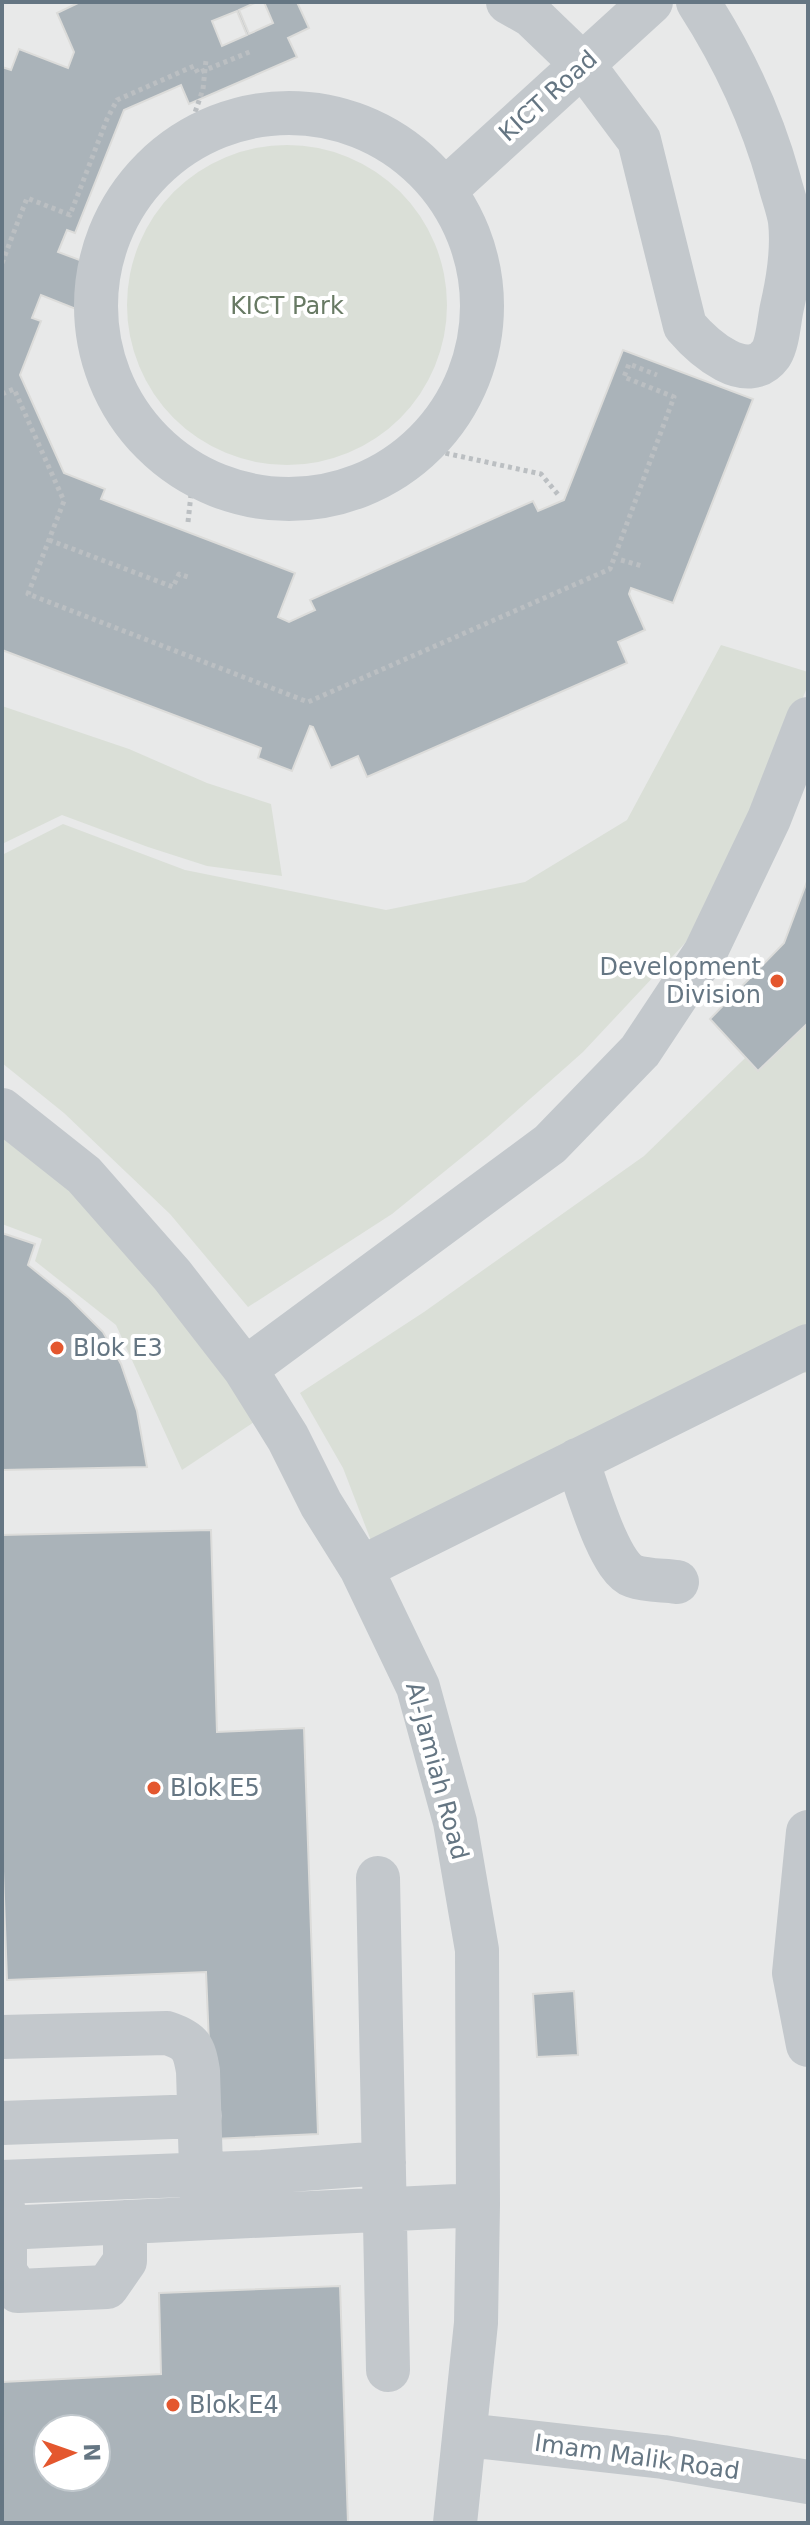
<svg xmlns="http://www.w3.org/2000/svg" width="810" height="2525" font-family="'DejaVu Sans',sans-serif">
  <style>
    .built { fill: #e8e9e9; fill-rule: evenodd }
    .green { fill: #dadfd7 }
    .building { fill: #aab3b9; stroke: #dcdcda; stroke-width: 2; fill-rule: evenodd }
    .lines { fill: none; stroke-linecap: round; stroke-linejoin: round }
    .path { stroke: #bbbfc2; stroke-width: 5; stroke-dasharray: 4 4; stroke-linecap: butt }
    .minor { stroke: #c3c8cc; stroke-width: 44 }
    .poi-dot { fill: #e4572e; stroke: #fff; stroke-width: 3 }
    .labels { text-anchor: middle; stroke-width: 8; stroke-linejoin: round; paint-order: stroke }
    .street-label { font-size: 24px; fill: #657683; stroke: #fff }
    .park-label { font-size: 24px; fill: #687a64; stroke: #fff }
    .poi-label { font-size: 24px; fill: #657683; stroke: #fff; text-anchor: start }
  </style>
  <rect width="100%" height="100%" fill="#fafaf8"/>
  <path class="built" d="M2,2H808V2523H2ZM48,2429H96V2477H48Z"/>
  <path class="green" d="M127 305a160 160 0 1 1 320 0a160 160 0 1 1-320 0Z
    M721,645L808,672V685L760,805L686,942L583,1052L487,1137L392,1214L248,1307L170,1214L64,1113L2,1063V855L63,824L185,870L386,910L525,882L627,820Z
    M2,706L129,749L207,783L271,804L282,876L207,866L148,847L62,815L2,844Z
    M808,997V1373L793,1372L375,1551L343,1468L300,1393L424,1312L644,1156Z
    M2,1115L275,1408L182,1470L116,1325L35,1261L42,1239L2,1224Z"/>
  <path class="building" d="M80,2H297L309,28L288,38L297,57L189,104L181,85L124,110L75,233L67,230L58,252L104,269L86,313L41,295L32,318L41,321L20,375L64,473L105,489L101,499L295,573L278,617L289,622L315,610L310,600L533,501L538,511L564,500L623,350L753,399L673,603L631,588L629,594L645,630L618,642L627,663L367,777L358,756L331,768L313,727L310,726L292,771L258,758L261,748L2,650V67L11,70L19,49L68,68L74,52L57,13Z
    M257,2H264L273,23L249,34L239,10Z
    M237,11L247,35L222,46L212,21Z
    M808,879V1023L758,1071L710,1019L784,943Z
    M2,1233L35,1244L28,1265L69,1298L103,1332L121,1364L137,1411L147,1467L2,1470Z
    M211,1530L217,1732L304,1728L318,2134L213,2139L206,1972L7,1980L2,1844V1535Z
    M574,1991L578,2055L537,2057L533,1994Z
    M340,2286L348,2523H2V2382L161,2374L159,2293ZM48,2429H96V2477H48Z"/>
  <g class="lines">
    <path class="path" d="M185,142L203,89L206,60
      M2,263L27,198L70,215L107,119L117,100L194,66L198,73L252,51
      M2,394L14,389L64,501L28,594L308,702L610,569L674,397L624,377L629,364L657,375
      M422,448L541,474L560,497
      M188,522L193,476
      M49,540L173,587L179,574L188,577
      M621,560L642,566"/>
    <path class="minor" d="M508,2L531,15L583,65L639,140L685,326C703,347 747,387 771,354C778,343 779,320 782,307C788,281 793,248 790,221C788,208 782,193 779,180C761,115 734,58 698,2
      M96 306a193 193 0 1 1 386 0a193 193 0 1 1-386 0Z
      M445,190L651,2
      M2,1110L84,1175L172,1275L245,1369L288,1438L321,1504L361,1568L418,1687L455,1822L477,1950L478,2205L476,2323L455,2523
      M245,1369L550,1144L640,1051L705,953L769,819L808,719
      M577,1460C586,1484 609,1568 633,1576C647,1581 663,1580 677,1582
      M361,1568L808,1346
      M808,1832L794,1973L808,2045
      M378,1878L388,2370
      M2,2037L167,2033C191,2041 194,2047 198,2071L202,2201
      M2,2123L200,2116
      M2,2182L262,2172L384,2163
      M2,2197L5,2228L478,2205
      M5,2228V2272L18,2291L107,2287L125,2261V2222
      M466,2435L663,2457L808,2482"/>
  </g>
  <g class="poi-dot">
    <circle cx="777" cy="981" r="8"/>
    <circle cx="57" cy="1348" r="8"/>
    <circle cx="154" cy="1788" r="8"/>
    <circle cx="173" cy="2405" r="8"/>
  </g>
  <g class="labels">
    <g class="street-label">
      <text transform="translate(548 96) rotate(-42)" y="8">KICT Road</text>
      <text transform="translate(437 1771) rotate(75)" y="8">Al-Jamiah Road</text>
      <text transform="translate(637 2457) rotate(8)" y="8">Imam Malik Road</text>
    </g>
    <g class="park-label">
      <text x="287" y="314">KICT Park</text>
    </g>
    <g class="poi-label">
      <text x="761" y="975" text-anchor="end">Development<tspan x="761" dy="28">Division</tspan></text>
      <text x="73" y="1356">Blok E3</text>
      <text x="170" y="1796">Blok E5</text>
      <text x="189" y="2413">Blok E4</text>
    </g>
  </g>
  <rect width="810" height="2525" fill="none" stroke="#657683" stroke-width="8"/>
  <g transform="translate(72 2453) rotate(88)"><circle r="38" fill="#ffffff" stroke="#c1c8cd" stroke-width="2"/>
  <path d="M0-6L14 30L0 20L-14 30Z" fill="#e4572e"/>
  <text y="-12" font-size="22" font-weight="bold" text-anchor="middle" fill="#657683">N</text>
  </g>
</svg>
